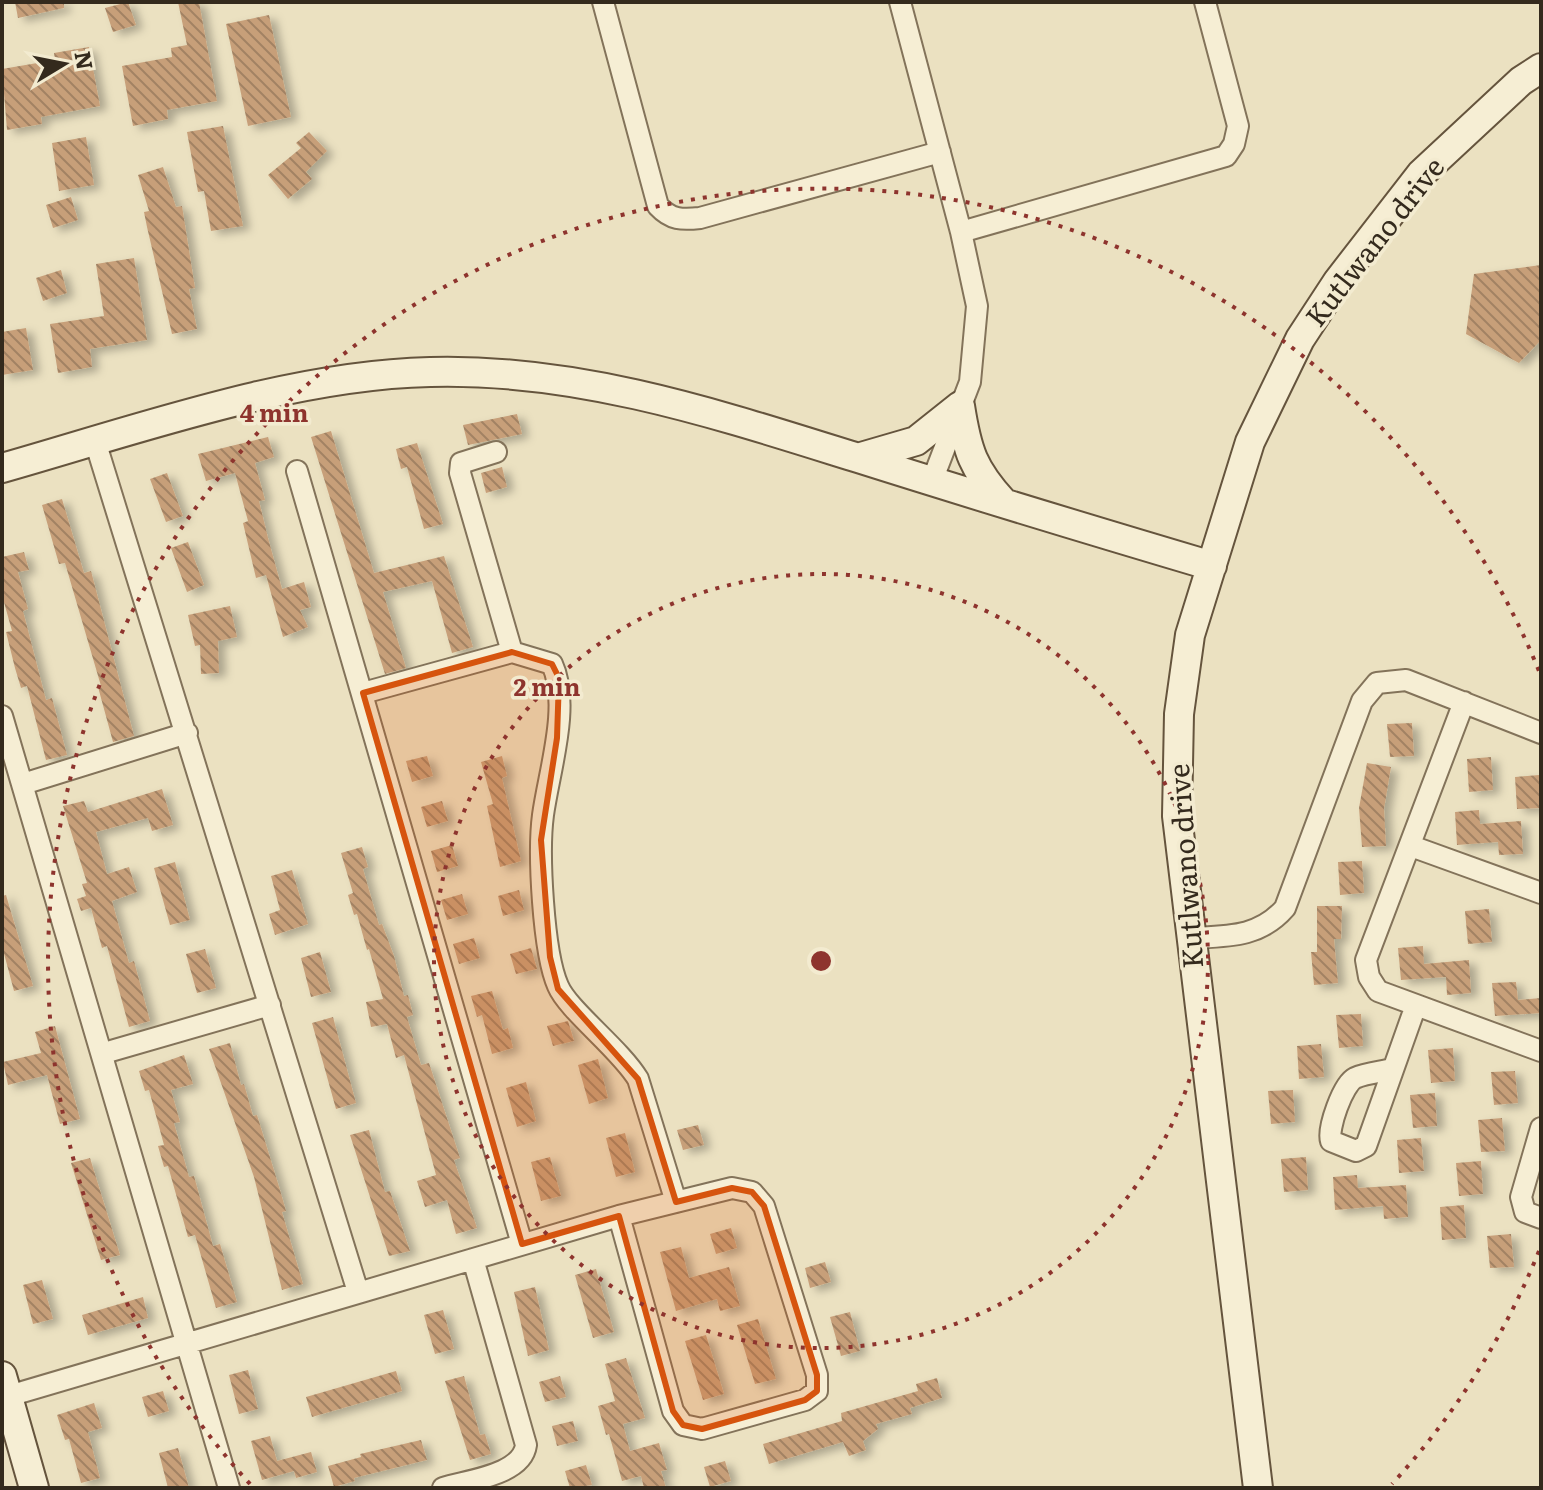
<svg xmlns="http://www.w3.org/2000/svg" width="1543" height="1490" font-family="Literata,serif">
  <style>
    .building { fill: url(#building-back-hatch); filter: url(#shadow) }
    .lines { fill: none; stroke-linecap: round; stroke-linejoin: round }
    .street-casing { stroke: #83735a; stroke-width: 24 }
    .secondary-casing { stroke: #65543d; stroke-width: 32 }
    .street { stroke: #f6eed4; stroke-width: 20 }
    .secondary { stroke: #f6eed4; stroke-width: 28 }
    .marked { fill: #d6540e; fill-opacity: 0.2; stroke: #d6540e; stroke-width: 6; stroke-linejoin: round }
    .ring { fill: none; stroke: #8e342e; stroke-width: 4; stroke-dasharray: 4 8 }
    .labels { text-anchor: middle; stroke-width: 7; stroke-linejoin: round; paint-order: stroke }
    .street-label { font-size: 28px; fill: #342a1d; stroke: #f3ebd0 }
    .centre { fill: #8e342e; stroke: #f3ebd0; stroke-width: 4 }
    .ring-label { font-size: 24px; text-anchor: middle; font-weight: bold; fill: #8e342e; stroke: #f3ebd0; stroke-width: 7; stroke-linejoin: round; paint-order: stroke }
  </style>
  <defs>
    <pattern id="building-back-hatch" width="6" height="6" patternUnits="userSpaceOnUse" patternTransform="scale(2)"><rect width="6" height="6" fill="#c79f79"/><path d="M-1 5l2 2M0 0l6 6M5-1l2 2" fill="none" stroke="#a28263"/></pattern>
    <filter id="shadow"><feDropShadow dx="7" dy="4" stdDeviation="4" flood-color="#0004"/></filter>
  </defs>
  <rect width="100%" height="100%" fill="#ebe1c1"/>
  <path class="building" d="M15,2H64V8L18,18Z
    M128,2L136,25L113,32L105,8Z
    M178,2H199L217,101L167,110L168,119L133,126L122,66L172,57L171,48L187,45Z
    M269,15L291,117L248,126L226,24Z
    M89,47L100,106L41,117L42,124L7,130L2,69L55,60L54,53Z
    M223,126L243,226L211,231L204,191L198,192L187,132Z
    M309,132L327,151L306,172L312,179L288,199L268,175L301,148L296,143Z
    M86,137L94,185L59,191L52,143Z
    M163,167L176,207L182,206L195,288L189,289L197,329L172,334L147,227L144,212L149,211L138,175Z
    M71,197L78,220L53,228L46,205Z
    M134,258L147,340L90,349L92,367L58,373L50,324L104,316L96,264Z
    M1541,265V340L1519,363L1466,334L1474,274Z
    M61,270L67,293L43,301L36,278Z
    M26,328L33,370L2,375V332Z
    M517,414L522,434L468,445L463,425Z
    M331,431L374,573L444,556L473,647L452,653L432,581L383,592L406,668L385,674L311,437Z
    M268,437L274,457L255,463L265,500L259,501L268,538L282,589L304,582L311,607L300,610L308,627L283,637L266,575L256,578L243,523L248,521L235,473L206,481L198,454Z
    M417,443L443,524L424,529L407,467L401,469L396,449Z
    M502,467L507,487L486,493L481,473Z
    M167,473L183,516L166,522L150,479Z
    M62,499L84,573L91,571L134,736L113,742L98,687L101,686L65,563L59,564L42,505Z
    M188,542L204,585L187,592L171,548Z
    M24,552L29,570L18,572L28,609L23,611L46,700L52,698L67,755L46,760L27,686L21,688L15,668L6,632L12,631L2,595V557Z
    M230,606L237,637L218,641L219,673L201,674L200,645L195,646L188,615Z
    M1412,723L1414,756L1390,757L1387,724Z
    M427,756L433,776L412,782L406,761Z
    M502,756L507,776L502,778L521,861L500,867L487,806L493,804L481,762Z
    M1491,757L1493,790L1469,792L1467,759Z
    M1367,763L1391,767L1384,809L1386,846L1362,847L1359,808Z
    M1539,775L1541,808L1517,809L1515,777Z
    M162,789L173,825L152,831L148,818L96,832L107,874L129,867L137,892L112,901L129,963L134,961L150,1021L129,1027L107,946L102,948L91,908L81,911L77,899L86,896L82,884L87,883L63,806L84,801L88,812Z
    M442,801L448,821L427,827L421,807Z
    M1479,810L1480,824L1521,821L1523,854L1499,855L1498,842L1457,845L1455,812Z
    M452,845L458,866L437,872L431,851Z
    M362,847L368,867L363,869L379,925L382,924L394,956L404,996L408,995L413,1015L407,1017L421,1065L429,1063L460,1158L454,1160L477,1228L456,1234L447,1200L425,1207L417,1181L436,1175L404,1055L396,1058L387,1024L371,1027L366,1002L383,999L369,949L367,950L357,914L354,915L348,895L353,893L341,853Z
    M1362,861L1364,893L1340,895L1338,862Z
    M175,862L190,920L170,925L154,868Z
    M292,870L308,924L275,935L269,914L280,910L271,876Z
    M519,890L524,910L503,916L498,896Z
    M462,894L468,914L447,920L441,900Z
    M6,895L33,986L14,991L2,946V896Z
    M1317,906H1342L1341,939H1334L1338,983L1314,985L1311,952H1317Z
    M1489,909L1492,942L1468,944L1465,911Z
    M474,938L480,958L459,964L453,944Z
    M1423,946L1424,964L1469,960L1471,993L1447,995L1446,977L1401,980L1398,948Z
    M531,948L537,969L516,974L510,954Z
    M205,949L216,988L197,993L186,954Z
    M320,952L331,992L311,997L301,958Z
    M1516,982L1518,1000L1541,998V1013L1495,1016L1492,983Z
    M492,991L503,1030L508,1028L513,1048L492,1054L482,1015L477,1017L471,996Z
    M1361,1014L1363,1046L1339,1048L1336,1015Z
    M333,1017L356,1103L336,1109L312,1023Z
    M568,1021L574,1041L553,1046L547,1026Z
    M55,1026L80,1119L60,1124L47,1075L8,1085L3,1062L41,1053L35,1032Z
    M230,1043L241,1085L244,1084L253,1116L257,1115L280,1190L286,1211L282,1212L303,1284L282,1290L254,1177L209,1049Z
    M1321,1044L1324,1077L1299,1079L1297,1046Z
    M1453,1048L1455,1081L1431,1083L1428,1050Z
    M184,1055L193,1084L171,1090L180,1122L174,1123L189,1177L194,1176L213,1246L220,1244L237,1302L216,1308L195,1235L188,1237L168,1166L164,1167L158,1146L164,1145L149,1090L145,1091L139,1071Z
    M598,1059L608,1098L589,1104L578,1065Z
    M1515,1071L1518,1103L1494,1105L1491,1072Z
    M526,1082L536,1121L517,1127L506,1088Z
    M1293,1090L1295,1122L1271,1124L1268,1091Z
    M1435,1093L1437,1126L1413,1128L1410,1095Z
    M1502,1118L1505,1151L1481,1152L1478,1120Z
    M698,1125L704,1145L683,1150L677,1130Z
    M369,1130L385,1192L390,1191L410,1251L389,1256L350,1135Z
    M625,1133L635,1172L616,1177L606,1138Z
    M1421,1138L1424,1171L1399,1173L1397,1140Z
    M550,1157L561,1196L541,1201L531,1162Z
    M1306,1157L1308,1190L1284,1192L1281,1159Z
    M90,1158L120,1255L101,1260L71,1163Z
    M1481,1161L1483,1194L1459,1196L1456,1163Z
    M1357,1175L1358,1188L1406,1185L1408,1217L1384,1219L1383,1206L1335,1210L1333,1177Z
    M1464,1205L1466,1238L1442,1240L1440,1207Z
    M731,1228L737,1248L716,1254L710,1234Z
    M1511,1234L1514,1267L1490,1268L1487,1236Z
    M681,1247L689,1278L729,1267L740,1306L720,1311L717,1299L676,1311L660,1252Z
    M825,1262L831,1282L810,1288L805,1268Z
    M596,1269L614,1332L593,1338L575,1275Z
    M42,1280L53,1319L33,1324L23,1285Z
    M535,1287L549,1350L528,1356L514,1292Z
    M143,1297L148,1318L88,1335L82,1315Z
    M443,1310L454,1349L435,1354L424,1315Z
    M850,1312L860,1351L841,1356L830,1317Z
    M758,1319L776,1379L755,1384L737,1325Z
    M706,1335L724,1394L703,1400L685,1341Z
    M626,1358L645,1418L623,1424L630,1451L659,1443L667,1470L661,1471L666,1488H644L641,1476L622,1481L609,1434L606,1435L598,1406L615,1401L605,1364Z
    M248,1370L258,1409L239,1414L229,1375Z
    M396,1371L402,1391L312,1417L306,1397Z
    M464,1376L480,1435L485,1434L491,1454L470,1460L445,1381Z
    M560,1376L566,1397L545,1402L539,1382Z
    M937,1378L942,1398L910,1408L912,1414L876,1424L878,1429L863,1441L866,1450L849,1456L843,1442L769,1464L763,1444L842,1421L841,1413L918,1391L916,1384Z
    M163,1391L169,1411L148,1417L142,1397Z
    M94,1403L102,1428L88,1432L100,1478L81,1483L69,1439L65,1440L57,1415Z
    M573,1421L578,1441L557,1446L552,1426Z
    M270,1436L277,1461L311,1452L317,1472L296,1478L294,1471L262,1480L251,1441Z
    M421,1440L427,1460L354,1478L355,1481L334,1487L328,1466L361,1457L360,1454Z
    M178,1448L189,1488H168L159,1453Z
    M725,1461L731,1481L710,1487L704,1467Z
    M586,1465L592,1485L570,1488L565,1471Z"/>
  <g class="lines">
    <g class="street-casing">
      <path id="street" d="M603,2L658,206C671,220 682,220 700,218L940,152
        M900,2L961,232L977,306L970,382L932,481
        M961,232L1226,156L1234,144L1238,126L1205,2
        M95,441L358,1292
        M297,471L522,1244
        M512,652L552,664C571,705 549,771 543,815C538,852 543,952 558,986C568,1010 620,1049 638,1079L676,1202
        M363,693L512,652L460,473L461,463L496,452
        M1464,702L1366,960L1369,977L1378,991L1541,1051
        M2,716L229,1488
        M23,784L187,733
        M1411,846L1541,893
        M1189,938C1227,936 1259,938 1285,908L1362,701L1377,683L1406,680L1541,733
        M104,1053L270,1005
        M1393,1069C1381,1072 1366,1073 1355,1078C1343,1084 1327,1129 1331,1141L1356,1151L1366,1146L1416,1005
        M1541,1128L1521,1197L1525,1212L1541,1218
        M2,1398L619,1216L732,1188L752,1192L764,1206L817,1375V1391L805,1400L702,1429L683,1425L673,1411L619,1216
        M443,1488C469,1480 522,1475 526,1445L473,1259"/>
    </g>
    <g class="secondary-casing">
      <path id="secondary" d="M861,457L916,441L960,406C967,451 973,469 1003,502
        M2,468C136,430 290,375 430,372C579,368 717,414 858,458C975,495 1094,531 1212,566
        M2,1376L34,1488
        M1258,1488L1177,816L1179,714L1190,635L1250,442L1300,339L1338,281L1421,174L1521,81L1541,68"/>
    </g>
    <use href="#street" class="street"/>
    <use href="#secondary" class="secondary"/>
  </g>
  <path class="marked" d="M512,652L552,664L559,678L557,738L541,840L550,957L558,989L638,1079L676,1202L732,1188L752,1192L764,1206L817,1375V1391L805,1400L702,1429L683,1425L673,1411L619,1216L522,1244L363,693Z"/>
  <g class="ring">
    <circle cx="821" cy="961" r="387"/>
    <path d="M1539 1251A774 774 0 0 1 1392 1484M250 1484A774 774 0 1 1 1539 671"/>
  </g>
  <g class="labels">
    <g class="street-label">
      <text transform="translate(1375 242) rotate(-52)" y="10">Kutlwano drive</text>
      <text transform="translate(1186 866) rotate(-94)" y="10">Kutlwano drive</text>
    </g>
  </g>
  <circle cx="821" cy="961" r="12" class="centre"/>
  <g class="ring-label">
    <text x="274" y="422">4 min</text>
    <text x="547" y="696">2 min</text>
  </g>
  <rect width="1543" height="1490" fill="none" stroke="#342a1d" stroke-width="8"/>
  <g transform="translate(64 64) rotate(80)" stroke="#f3ebd0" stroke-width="6" paint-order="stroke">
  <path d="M0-6L14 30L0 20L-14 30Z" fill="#342a1d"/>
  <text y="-12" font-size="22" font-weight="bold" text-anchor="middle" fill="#342a1d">N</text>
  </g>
</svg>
